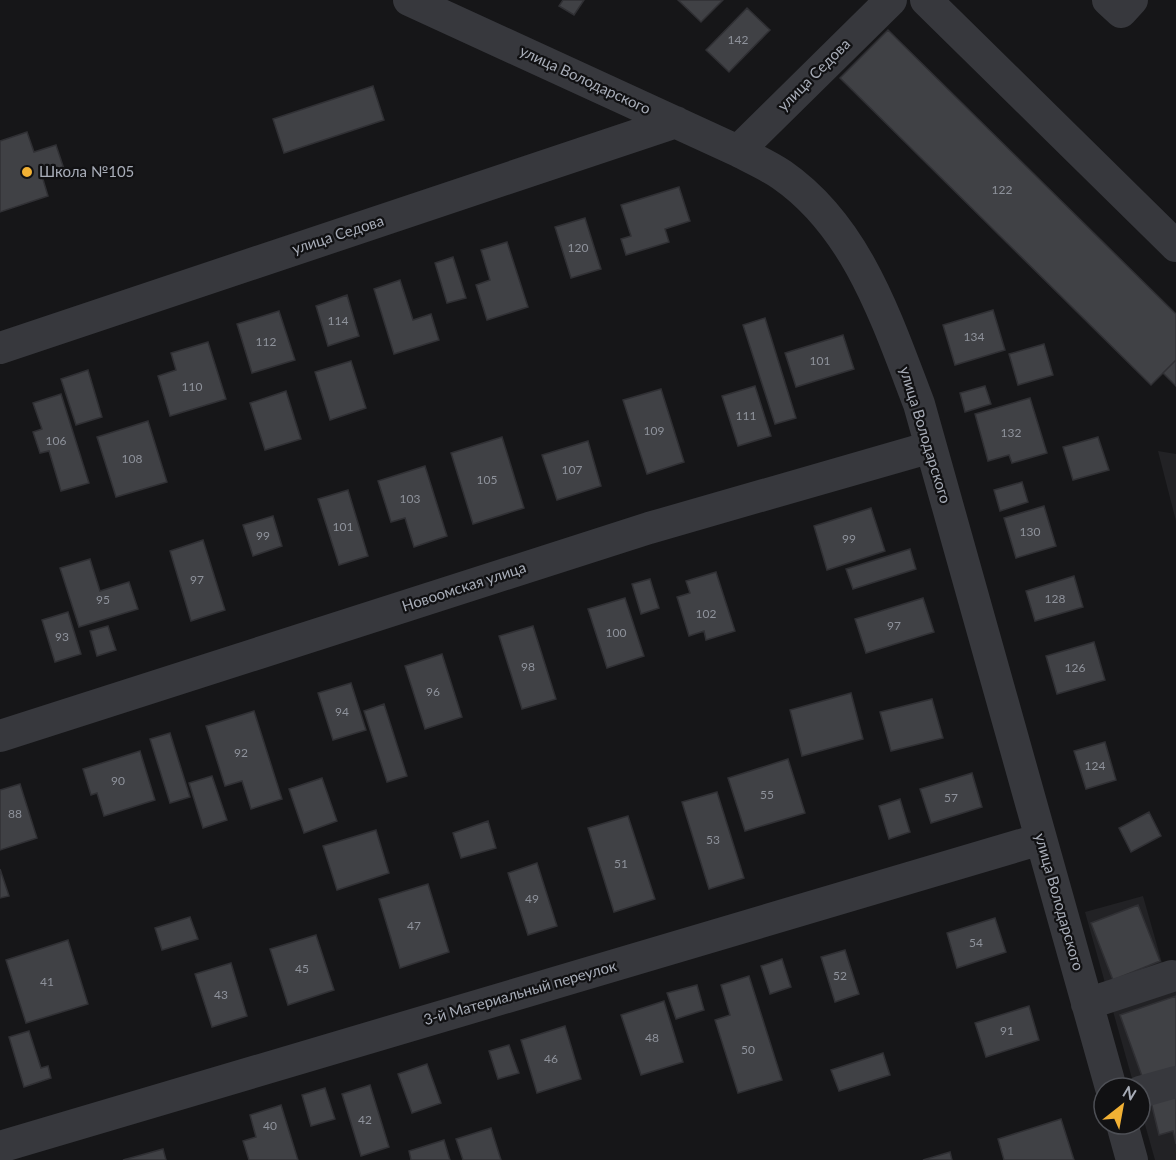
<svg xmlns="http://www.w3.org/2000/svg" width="1176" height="1160" font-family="Lato,sans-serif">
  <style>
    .built { fill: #222225 }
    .building { fill: #404145; stroke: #303034; stroke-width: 1.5 }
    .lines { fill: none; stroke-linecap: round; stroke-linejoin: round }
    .minor { stroke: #37383d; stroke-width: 32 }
    .poi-dot { fill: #f2b134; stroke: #111113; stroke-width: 2 }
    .labels { text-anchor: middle; stroke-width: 4.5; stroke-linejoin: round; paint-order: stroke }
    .number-label { font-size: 12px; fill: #8e929b }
    .street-label { font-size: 15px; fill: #a8adb8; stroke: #111113 }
    .poi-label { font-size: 15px; fill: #a8adb8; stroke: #111113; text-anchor: start }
  </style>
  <rect width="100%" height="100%" fill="#161618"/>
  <path class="built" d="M1158,451L1176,454V521Z
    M1143,896L1170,991L1176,990V1160H1155L1085,912Z"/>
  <path class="building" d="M563,0H584L574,15L559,6Z
    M678,0H723L701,22Z
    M747,8L770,30L729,72L706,50Z
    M888,30L1176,314V360L1151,385L840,78Z
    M373,86L384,120L284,153L273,119Z
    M27,132L34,152L56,145L64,169L42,176L48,196L0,212V141Z
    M679,187L690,221L665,229L669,242L626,255L621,239L631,236L621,205Z
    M585,218L601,269L571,278L555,227Z
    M507,242L528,307L487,320L476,285L490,280L481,250Z
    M453,257L466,298L447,303L435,263Z
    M400,280L413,320L431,314L439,340L394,354L374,289Z
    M347,295L359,336L328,346L316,306Z
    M993,310L1005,350L955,365L943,325Z
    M279,311L295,360L252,373L237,324Z
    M765,318L796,418L775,424L743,325Z
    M843,335L854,369L796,387L785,353Z
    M208,342L226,399L170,416L158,376L176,370L171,353Z
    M1044,344L1053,375L1018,385L1009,354Z
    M1176,360V386L1163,373Z
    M351,361L366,408L330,420L315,372Z
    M88,370L102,417L76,425L61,379Z
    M755,386L771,436L738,446L722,396Z
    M985,386L991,404L965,412L960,393Z
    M661,389L684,462L647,474L623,400Z
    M286,391L301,439L265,450L250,403Z
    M61,394L89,483L61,491L49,451L40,453L33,432L42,429L33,403Z
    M1030,398L1047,453L1012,463L1009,455L988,461L975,414Z
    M148,421L167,482L116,497L97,437Z
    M502,437L524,508L473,524L451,453Z
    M1098,437L1109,470L1073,480L1063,447Z
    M588,441L601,486L557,500L542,455Z
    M425,466L447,536L414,547L405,518L391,522L378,481Z
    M1022,482L1028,502L1000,511L994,490Z
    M348,490L368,556L339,565L318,499Z
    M1044,506L1056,546L1016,558L1004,518Z
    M871,508L885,551L827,570L814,526Z
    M273,516L282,546L253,556L243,525Z
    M203,540L225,610L191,621L170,551Z
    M910,549L916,569L853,589L846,569Z
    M90,559L100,591L129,582L138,609L79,627L60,568Z
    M716,572L735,631L706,640L704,631L689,636L677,597L690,593L686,581Z
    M1074,576L1083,607L1035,621L1026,591Z
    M650,579L659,608L641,614L632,584Z
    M625,598L644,656L607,668L588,609Z
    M923,598L934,632L866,653L855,619Z
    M68,612L81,654L55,662L42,620Z
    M108,626L116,650L97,656L90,631Z
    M533,626L556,699L522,709L499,636Z
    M1094,642L1105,680L1057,694L1046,656Z
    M442,654L462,717L425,729L405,666Z
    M351,683L366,730L333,740L318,693Z
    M851,693L863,739L802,756L790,710Z
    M932,699L943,738L891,751L880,712Z
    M384,704L407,776L387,782L364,711Z
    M254,711L282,799L251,809L242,781L225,786L206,726Z
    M170,733L190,797L170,803L150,739Z
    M1105,742L1116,780L1086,789L1074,751Z
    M140,751L155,800L104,816L97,793L91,795L83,769Z
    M788,759L805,813L745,831L728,778Z
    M972,773L982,807L931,823L920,789Z
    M212,776L227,820L203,828L189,783Z
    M322,778L337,821L304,833L289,789Z
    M20,784L37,838L0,850V790Z
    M717,792L744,878L709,889L682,802Z
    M900,799L910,832L889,839L879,806Z
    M1149,812L1161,836L1131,852L1119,828Z
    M628,816L655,899L614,912L588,828Z
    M488,821L496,848L461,858L453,833Z
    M376,830L389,873L337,890L323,846Z
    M537,863L557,926L528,935L508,873Z
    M0,869L9,896L0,898Z
    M428,884L449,952L400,968L379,899Z
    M1138,905L1160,961L1113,980L1091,923Z
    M190,917L198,939L162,950L155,928Z
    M995,918L1006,952L957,968L947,933Z
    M316,935L334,990L288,1005L270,949Z
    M68,940L88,1004L26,1023L6,960Z
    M845,950L859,994L835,1002L821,957Z
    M782,959L791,987L770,994L761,966Z
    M231,963L247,1016L212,1027L195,974Z
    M749,976L782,1080L738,1093L715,1020L730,1015L721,985Z
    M697,985L704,1010L676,1019L667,993Z
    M1176,996V1067L1143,1079L1120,1015Z
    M664,1001L683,1062L641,1075L621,1015Z
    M1029,1006L1039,1040L986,1057L975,1023Z
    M565,1026L581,1079L537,1093L521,1040Z
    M29,1031L41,1068L48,1066L51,1078L24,1087L9,1037Z
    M509,1045L519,1073L498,1079L489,1051Z
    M883,1053L890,1075L839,1091L831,1070Z
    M427,1064L441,1103L412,1113L398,1074Z
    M370,1085L389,1147L361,1156L342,1094Z
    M325,1088L335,1119L311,1126L302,1095Z
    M1176,1095V1144L1173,1131L1159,1135L1151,1102Z
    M281,1105L298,1160H249L243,1141L256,1137L250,1115Z
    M1061,1119L1074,1160H1004L998,1139Z
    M491,1128L501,1160H463L456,1139Z
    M444,1140L450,1160H411L409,1151Z
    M163,1149L166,1160H123Z
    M950,1152L952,1160H923Z"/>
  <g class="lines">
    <path class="minor" d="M409,0L738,151C753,159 769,166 782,175C858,228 887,321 919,404L1111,1088
      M926,0L1176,246
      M1108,0L1121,12L1132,0
      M738,151L891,0
      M0,348L676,122
      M0,736L649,528L931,447
      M1087,1004L1172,976
      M1140,1092L1176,1082
      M1122,1124L1132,1160
      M0,1147L1041,839"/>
  </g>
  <circle class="poi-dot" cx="27" cy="172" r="6"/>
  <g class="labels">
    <g class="number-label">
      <text x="738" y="44">142</text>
      <text x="1002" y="194">122</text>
      <text x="578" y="252">120</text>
      <text x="338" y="325">114</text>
      <text x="974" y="341">134</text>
      <text x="266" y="346">112</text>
      <text x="820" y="365">101</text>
      <text x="192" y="391">110</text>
      <text x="746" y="420">111</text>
      <text x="654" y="435">109</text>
      <text x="1011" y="437">132</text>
      <text x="56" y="445">106</text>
      <text x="132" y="463">108</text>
      <text x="572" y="474">107</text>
      <text x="487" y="484">105</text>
      <text x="410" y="503">103</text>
      <text x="343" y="531">101</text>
      <text x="1030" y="536">130</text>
      <text x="263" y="540">99</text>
      <text x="849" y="543">99</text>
      <text x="197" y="584">97</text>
      <text x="1055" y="603">128</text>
      <text x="103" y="604">95</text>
      <text x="706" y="618">102</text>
      <text x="894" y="630">97</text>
      <text x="616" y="637">100</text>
      <text x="62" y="641">93</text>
      <text x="528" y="671">98</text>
      <text x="1075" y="672">126</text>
      <text x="433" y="696">96</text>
      <text x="342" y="716">94</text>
      <text x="241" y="757">92</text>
      <text x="1095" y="770">124</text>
      <text x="118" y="785">90</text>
      <text x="767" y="799">55</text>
      <text x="951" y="802">57</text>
      <text x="15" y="818">88</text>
      <text x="713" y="844">53</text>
      <text x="621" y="868">51</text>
      <text x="532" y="903">49</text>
      <text x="414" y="930">47</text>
      <text x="976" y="947">54</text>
      <text x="302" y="973">45</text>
      <text x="840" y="980">52</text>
      <text x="47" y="986">41</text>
      <text x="221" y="999">43</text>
      <text x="1007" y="1035">91</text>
      <text x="652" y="1042">48</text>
      <text x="748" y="1054">50</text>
      <text x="551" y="1063">46</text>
      <text x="365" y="1124">42</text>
      <text x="270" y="1130">40</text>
    </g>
    <g class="street-label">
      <text transform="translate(814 75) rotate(-45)" y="5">улица Седова</text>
      <text transform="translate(585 80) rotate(25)" y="5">улица Володарского</text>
      <text transform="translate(338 235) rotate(-18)" y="5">улица Седова</text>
      <text transform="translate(925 435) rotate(73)" y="5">улица Володарского</text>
      <text transform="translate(464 587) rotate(-18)" y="5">Новоомская улица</text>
      <text transform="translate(1059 902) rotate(74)" y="5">улица Володарского</text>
      <text transform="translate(520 993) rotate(-16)" y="5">3-й Материальный переулок</text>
    </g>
    <g class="poi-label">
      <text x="39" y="177">Школа №105</text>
    </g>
  </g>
  <g transform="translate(1122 1106) rotate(31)"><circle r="28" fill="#111113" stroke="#4d4f55" stroke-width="1.5"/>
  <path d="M0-4.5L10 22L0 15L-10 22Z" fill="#f2b134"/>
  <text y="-9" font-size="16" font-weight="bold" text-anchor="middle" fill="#a8adb8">N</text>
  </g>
</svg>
